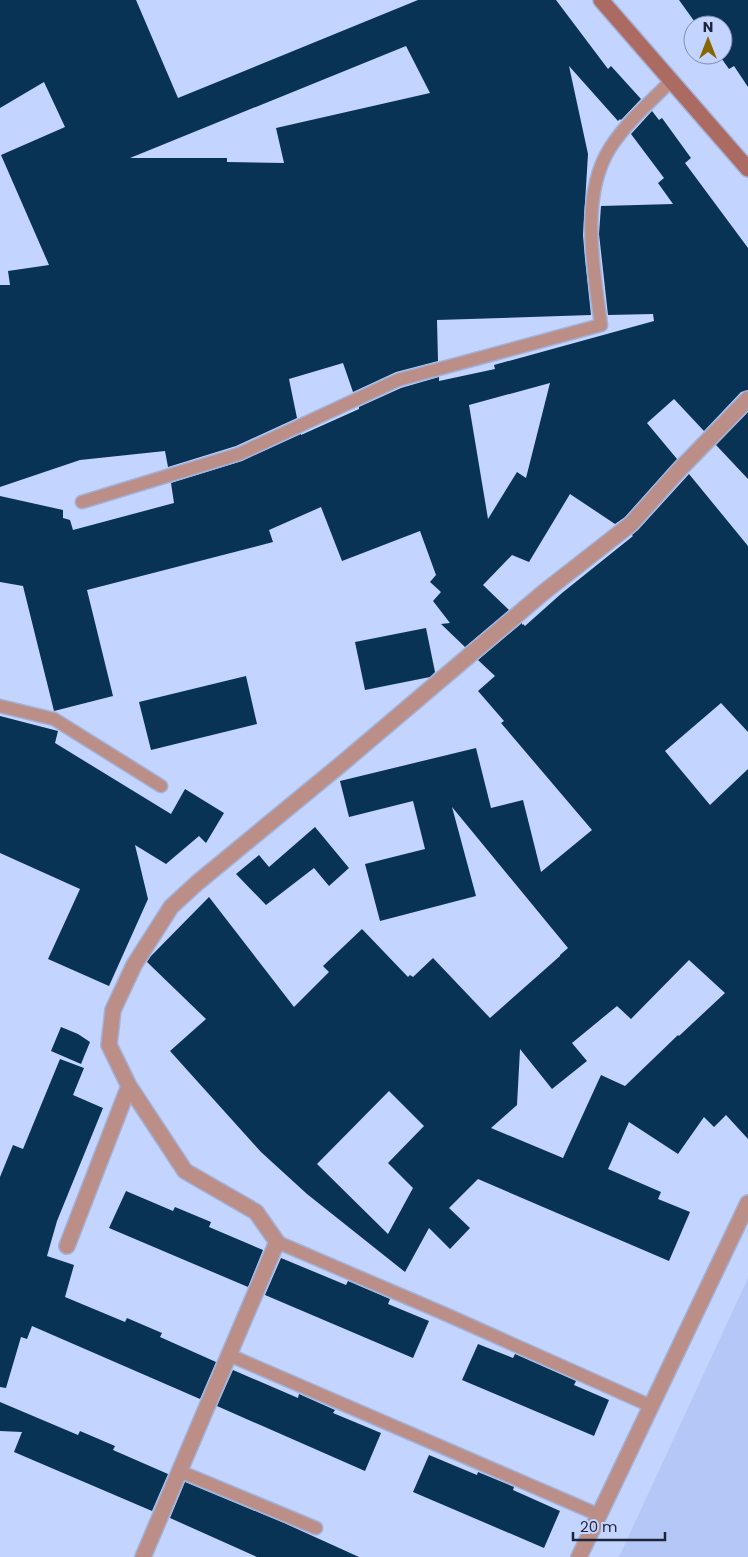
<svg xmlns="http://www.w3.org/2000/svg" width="748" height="1557" font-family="Poppins,sans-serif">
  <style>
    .built { fill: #b4c7f6 }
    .building { fill: #093355; fill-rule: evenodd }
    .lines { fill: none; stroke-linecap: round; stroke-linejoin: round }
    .lane-casing { stroke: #a2b1d7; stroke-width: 15 }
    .street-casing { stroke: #a2b1d7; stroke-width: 18 }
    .secondary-casing { stroke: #a2b1d7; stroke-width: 18 }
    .lane { stroke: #bc8e88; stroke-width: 12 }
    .street { stroke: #bc8e88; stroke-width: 15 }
    .secondary { stroke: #ac6b62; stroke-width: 15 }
  </style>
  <rect width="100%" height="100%" fill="#c3d4fe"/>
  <path class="built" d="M748,1278V1557H619Z"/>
  <path class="building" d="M0,0H136L178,98L418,0H556L608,69L611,66L641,99L621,120L620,119L618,121L569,66L588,154L583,235L585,259L591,315L437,320L438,361L396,372L353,392L343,363L289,379L297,418L236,446L168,467L165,451L80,460L0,487V285H10L8,271L49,265L1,155L65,127L44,82L0,108ZM406,46L430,93L276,128L284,163L227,162V158H130Z
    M679,0H748V87L734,66L729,69L719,55H723V25H697Z
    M652,111L659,120L662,118L691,158L685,163L748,248V390L741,392L704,431L674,399L647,423L677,459L625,517L615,524L570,494L529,562L512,555L483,585L509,610L465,647L441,624L450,623L433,601L441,592L430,582L436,575L420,531L342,561L321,507L269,530L273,542L87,590L113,696L54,711L23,586L0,582V496L63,510V518L70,520L73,530L174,503L171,483L242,461L301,434V435L359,409V407L401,388L439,377V381L495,369L494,365L654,321L653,314L608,315L599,234L601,206L673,204L658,183L664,178L631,134ZM550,383L526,478L517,472L488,519L469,405Z
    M748,412V479L716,445Z
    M689,474L748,546V732L721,703L665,751L710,805L748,769V1139L726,1115L714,1127L704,1117L678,1154L629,1122L608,1169L661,1192L658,1199L690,1212L669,1261L478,1179L449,1208L470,1228L450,1249L429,1228L405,1272L307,1194L261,1152L170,1051L206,1019L147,962L151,956L209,897L294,1007L329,972L323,966L362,929L408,977L410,975L413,977L433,958L490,1018L560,956V955L568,948L452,807L476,896L380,921L365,864L425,849L413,801L349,817L340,781L476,748L491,808L523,800L541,872L592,830L501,723L504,721L478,691L495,676L478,660L522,623V625L523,624L525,626L562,593L633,536L632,535L638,530ZM689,960L725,993L679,1036L678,1035L625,1086L601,1075L563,1158L491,1128L517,1105L520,1049L552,1089L587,1061L572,1043L617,1006L631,1019ZM389,1091L424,1126L388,1163L413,1188L388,1234L317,1164Z
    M426,628L435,672L430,677L365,690L355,642Z
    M246,676L257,724L151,750L139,702Z
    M0,716L58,731L55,743L171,814L185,789L224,813L206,843L199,836L166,864L135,845L148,899L109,986L48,959L80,889L0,853Z
    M315,827L349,868L329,886L314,868L266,905L236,874L259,855L269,867Z
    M61,1027L78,1034L90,1042L81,1064L51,1051Z
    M60,1059L84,1068L73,1095L103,1108L57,1221L47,1256L74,1265L65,1297L125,1322L127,1318L162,1333L160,1337L216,1362L200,1399L32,1326L27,1339L21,1337L6,1388L0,1387V1177L13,1145L23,1149Z
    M126,1191L173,1211L175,1207L211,1222L209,1227L263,1250L248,1287L109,1228Z
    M281,1258L346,1285L348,1281L390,1299L388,1304L429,1321L413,1358L265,1295Z
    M478,1344L513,1358L515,1354L576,1381L574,1385L609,1400L594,1436L462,1380Z
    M233,1370L298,1398L299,1394L335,1410L333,1413L381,1433L365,1471L217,1406Z
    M0,1402L78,1435L80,1431L115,1446L113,1450L168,1474L152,1511L14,1452L22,1432L0,1431Z
    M429,1455L477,1475L478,1472L514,1487L513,1490L560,1511L544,1548L413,1492Z
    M185,1482L284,1523L359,1557H257L170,1518Z"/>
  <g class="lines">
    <g class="lane-casing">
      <path id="lane" d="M82,502L239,454L398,380L601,325C594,271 579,197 610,148C626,123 650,102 671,81
        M0,706L54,719L161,786
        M277,1242L445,1314L651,1406
        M229,1355L599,1515
        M179,1471L316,1528"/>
    </g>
    <g class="street-casing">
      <path id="street" d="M67,1246L129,1086
        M143,1557L277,1242L256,1212L185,1171L129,1086L109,1045L113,1010L134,965L171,907L197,883L345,761L544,592L631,524L679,470L748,399
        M579,1557L748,1203"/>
    </g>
    <g class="secondary-casing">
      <path id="secondary" d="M601,0L748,169"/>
    </g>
    <use href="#lane" class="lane"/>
    <use href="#street" class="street"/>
    <use href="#secondary" class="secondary"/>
  </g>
  <g transform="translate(708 40)"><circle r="24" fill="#c3d4fe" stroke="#818eaf"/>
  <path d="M0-4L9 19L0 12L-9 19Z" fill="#866701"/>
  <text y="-8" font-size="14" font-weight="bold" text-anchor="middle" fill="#1e2539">N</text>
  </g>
  <path d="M573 1532v8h92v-8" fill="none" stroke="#1e2539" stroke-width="2.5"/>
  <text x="580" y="1532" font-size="15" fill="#1e2539" stroke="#c3d4fe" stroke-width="4" paint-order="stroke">20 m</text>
</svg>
